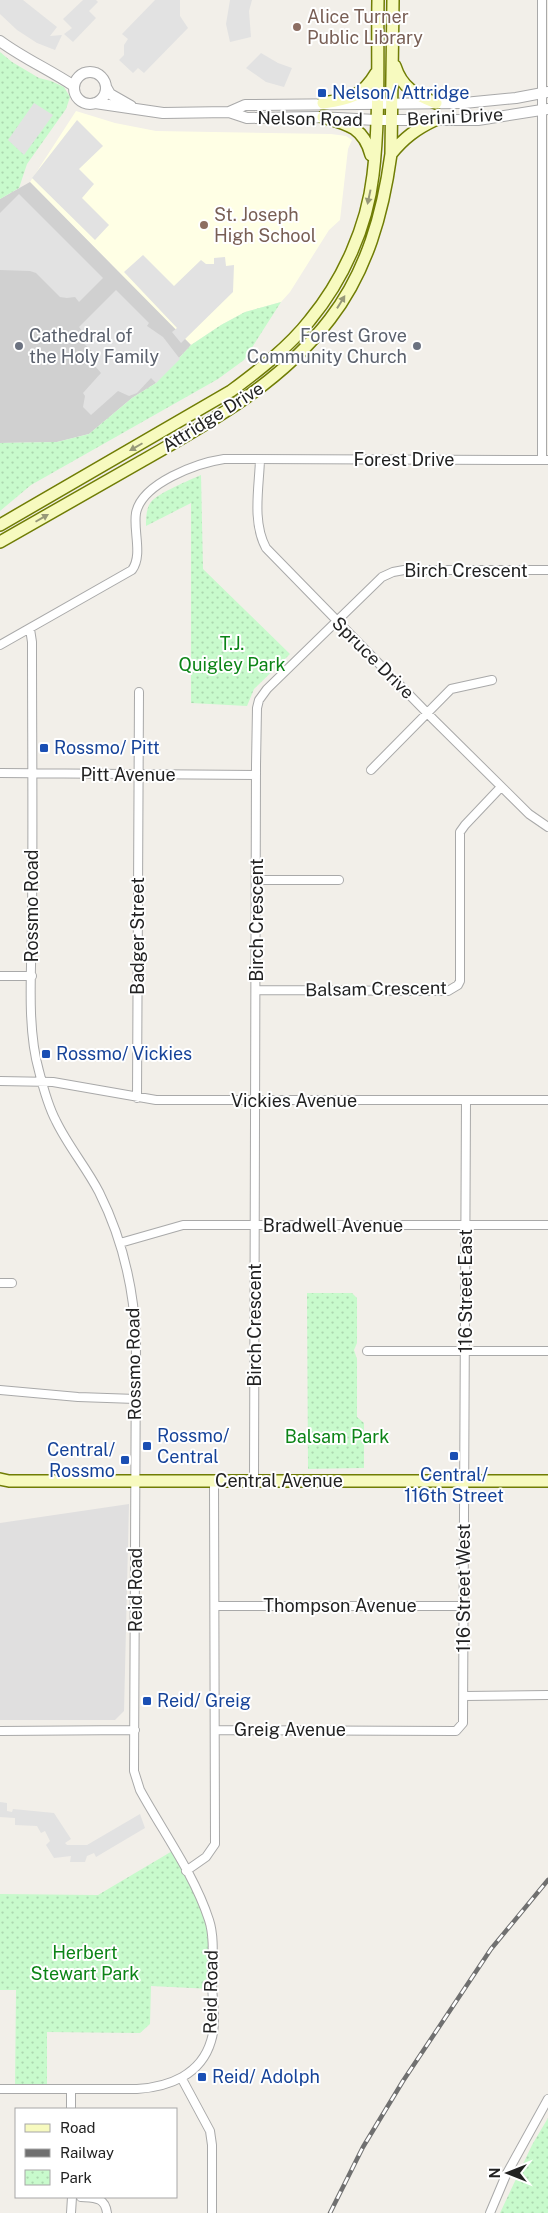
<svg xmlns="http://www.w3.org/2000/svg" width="548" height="2213" font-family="'Public Sans',sans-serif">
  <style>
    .residential { fill: #e0dfdf }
    .education { fill: #ffffe5 }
    .religious { fill: #d0d0d0 }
    .park { fill: url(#park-dots) }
    .parking { fill: #e2e2e2 }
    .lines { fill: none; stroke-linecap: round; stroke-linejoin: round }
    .minor-casing { stroke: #a9a9a9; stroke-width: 10 }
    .tertiary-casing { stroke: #a9a9a9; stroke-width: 12 }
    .secondary-casing { stroke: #707d05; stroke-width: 14 }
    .minor { stroke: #fff; stroke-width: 8 }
    .tertiary { stroke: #fff; stroke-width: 10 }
    .secondary { stroke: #f7fabf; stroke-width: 11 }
    .rail-casing { stroke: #707070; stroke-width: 4.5 }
    .rail { stroke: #fff; stroke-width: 2.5; stroke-dasharray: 8; stroke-linecap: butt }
    .oneway { fill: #979978 }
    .education-dot { fill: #8d6e63; stroke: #fff; stroke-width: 2 }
    .transit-dot { fill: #1a4fb4; stroke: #fff; stroke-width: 2 }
    .worship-dot { fill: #6b7280; stroke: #fff; stroke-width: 2 }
    .labels { text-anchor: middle; stroke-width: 4; stroke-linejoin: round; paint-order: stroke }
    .education-label { font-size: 18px; fill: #785e54; stroke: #fff; text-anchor: start }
    .transit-label { font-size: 18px; fill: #164399; stroke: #fff; text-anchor: start }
    .street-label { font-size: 18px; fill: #222; stroke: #fff }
    .worship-label { font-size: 18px; fill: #5b616d; stroke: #fff; text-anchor: start }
    .park-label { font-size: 18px; fill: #0c8416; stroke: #fff }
  </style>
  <defs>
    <pattern id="park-dots" width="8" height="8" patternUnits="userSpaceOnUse" patternTransform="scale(1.25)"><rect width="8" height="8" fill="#c8facc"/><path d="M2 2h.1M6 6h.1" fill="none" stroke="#acd6af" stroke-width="1.8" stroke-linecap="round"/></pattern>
  </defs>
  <rect width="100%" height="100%" fill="#f2efe9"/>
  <path class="residential" d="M129,1504L124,1711L115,1720H0V1523Z"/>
  <path class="education" d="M76,111L115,123L156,131L331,134L346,136L352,140L348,149L340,220L329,230L290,292L281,302L245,312L221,325L191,345L30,182Z"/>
  <path class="religious" d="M30,182L191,345L156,383L132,398L89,434L57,442L0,443V199Z"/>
  <path class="park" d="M0,52L12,62L39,78L51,81L64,87L70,97L66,109L27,164L19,188L0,199Z
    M281,302L244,360L218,379L31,485L0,511V443L57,442L89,434L132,398L156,383L191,345L221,325L245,312Z
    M201,475L203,569L290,654L254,689L247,706L191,703V503L146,526C146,519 146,508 151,502C158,493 190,480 201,475Z
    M307,1293H352L357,1298V1343L354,1350L357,1359V1417L364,1423V1468L308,1469Z
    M174,1850L210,1923L212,1989L151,1986L150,2024L140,2033L47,2032V2090L15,2089L16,1990H0V1894L98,1895Z
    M548,2118V2213H500L532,2145Z"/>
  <path class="parking" d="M0,0H23L57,27L50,36L62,35L55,50L37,43L17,30L0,14Z
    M83,0H96L98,2L89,11L96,18L73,42L64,34L72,28L63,19Z
    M155,0H180V16L188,28L144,73L138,68L133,73L119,60L124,55V45L128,39L122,34Z
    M230,0H252L249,11L251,37L230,42L226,24Z
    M261,53L278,63L292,68L284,87L266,82L246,68Z
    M34,103L53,115L24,155L8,140Z
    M77,120L103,146L79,169L94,184L82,198L109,225L95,240L32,178Z
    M19,194L103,278L79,302L75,297L67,298L60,297L36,273L30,271L0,270V213Z
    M143,255L174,286L201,260L206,264H214V258L225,257L226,266L234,265L233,292L181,343L172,332L177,328L124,272Z
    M116,290L149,323L147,326L163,337L180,359L156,383L151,378L137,393L129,396L118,391L91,415L83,407L85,396L83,393L101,373L95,366V354L83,343V332L79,327Z
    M0,1802L7,1803V1811L12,1812L13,1809L54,1813L71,1839L65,1843L67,1845H87L140,1814L145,1828L96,1857L94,1853L87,1856L85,1862H70L71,1856L54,1858L46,1845L50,1841L45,1831L41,1833L37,1826L15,1825V1818L0,1817Z"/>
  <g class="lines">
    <g class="minor-casing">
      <path id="minor" d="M542,0V460
        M260,460C259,488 252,522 266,548L434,720L529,814L548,827
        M0,645L132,570C143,555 133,531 136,513C142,483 197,463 224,459L548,460
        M371,770L451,689L492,680
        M0,773L256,775
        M257,880H339
        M0,976H32
        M257,990L448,991L458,985L460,981V832L465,825L501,787
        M0,1081L53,1082L156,1100H548
        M137,1098L139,692
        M120,1243L183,1225H548
        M0,1283H12
        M367,1351H548
        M0,1390L78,1397L136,1399
        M254,1482L256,765L257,708L259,700L267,689L382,577L393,572L404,570H548
        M215,1606H465
        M464,1696L548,1695
        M215,1730L456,1731L463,1723L466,1100
        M0,1731L135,1730
        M186,1871L206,1857L215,1844L214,1482
        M182,2079L210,2131L212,2145V2213
        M0,2089H137C169,2087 201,2075 211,2041C217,2023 212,2000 212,1981C212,1962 215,1938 209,1920C194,1874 163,1832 140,1790L134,1771L136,1340C134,1289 122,1238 99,1192C86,1167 68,1146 56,1121C48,1106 43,1087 39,1071C26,1026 32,964 32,917C33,825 32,733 32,642L30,629
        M71,2090V2109
        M81,2197C95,2198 105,2197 107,2213
        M71,2213L72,2197
        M490,2213L506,2175L548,2099"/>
    </g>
    <g class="tertiary-casing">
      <path id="tertiary" d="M0,41C23,58 50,70 74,86
        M74 88a16 16 0 1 1 32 0a16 16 0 1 1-32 0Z
        M106,87L110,94L131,106
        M95,103L163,113L229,112L247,118L318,117L376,120H478L548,109
        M229,112L245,105L464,103L516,98L548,92"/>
    </g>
    <g class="secondary-casing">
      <path id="secondary" d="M395,66C402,88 416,95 436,103
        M323,103C349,99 362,97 376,73
        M323,117C348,124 364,128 371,155
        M391,154C404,138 416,129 435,120
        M0,525L231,391C258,371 289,347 310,320C343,280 367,227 373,175C380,118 377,58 378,0
        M0,542C47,515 94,488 142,461C211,422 281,383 330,319C367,271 383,213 391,154L393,0
        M0,1479L9,1481H548"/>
    </g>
    <use href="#minor" class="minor"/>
    <use href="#tertiary" class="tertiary"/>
    <use href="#secondary" class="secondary"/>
    <g class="rail-casing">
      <path id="rail" d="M330,2213L363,2147L403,2081L491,1949L548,1880"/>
    </g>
    <use href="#rail" class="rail"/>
  </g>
  <defs><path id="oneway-solid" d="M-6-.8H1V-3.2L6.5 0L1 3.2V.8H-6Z" transform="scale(1.25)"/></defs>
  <g class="oneway">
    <use href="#oneway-solid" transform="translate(369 197) rotate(102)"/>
    <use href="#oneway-solid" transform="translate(341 302) rotate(-58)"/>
    <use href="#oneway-solid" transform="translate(136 447) rotate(150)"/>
    <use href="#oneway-solid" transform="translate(42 518) rotate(-30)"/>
  </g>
  <g class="education-dot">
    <circle cx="297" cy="27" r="5"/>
    <circle cx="204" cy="225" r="5"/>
  </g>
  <g class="transit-dot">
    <rect x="317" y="88" width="10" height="10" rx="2.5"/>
    <rect x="39" y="743" width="10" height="10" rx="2.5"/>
    <rect x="41" y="1049" width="10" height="10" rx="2.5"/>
    <rect x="142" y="1441" width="10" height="10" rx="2.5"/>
    <rect x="449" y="1451" width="10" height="10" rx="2.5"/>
    <rect x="120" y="1455" width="10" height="10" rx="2.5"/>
    <rect x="142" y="1696" width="10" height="10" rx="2.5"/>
    <rect x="197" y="2072" width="10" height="10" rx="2.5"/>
  </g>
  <g class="worship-dot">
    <circle cx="19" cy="346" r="5"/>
    <circle cx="417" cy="346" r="5"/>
  </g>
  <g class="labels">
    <g class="education-label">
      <text x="307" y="23">Alice Turner<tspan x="307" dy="21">Public Library</tspan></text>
      <text x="214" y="221">St. Joseph<tspan x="214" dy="21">High School</tspan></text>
    </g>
    <g class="transit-label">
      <text x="332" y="99">Nelson/ Attridge</text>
      <text x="54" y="754">Rossmo/ Pitt</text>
      <text x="56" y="1060">Rossmo/ Vickies</text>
      <text x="157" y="1442">Rossmo/<tspan x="157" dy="21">Central</tspan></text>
      <text x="115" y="1456" text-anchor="end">Central/<tspan x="115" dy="21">Rossmo</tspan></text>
      <text x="454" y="1481" text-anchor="middle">Central/<tspan x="454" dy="21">116th Street</tspan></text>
      <text x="157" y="1707">Reid/ Greig</text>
      <text x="212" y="2083">Reid/ Adolph</text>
    </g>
    <g class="street-label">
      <text transform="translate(455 117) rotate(-3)" y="6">Berini Drive</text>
      <text transform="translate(310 119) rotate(1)" y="6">Nelson Road</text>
      <text transform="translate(213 417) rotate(-32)" y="6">Attridge Drive</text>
      <text x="404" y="466">Forest Drive</text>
      <text x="466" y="577">Birch Crescent</text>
      <text transform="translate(373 658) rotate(45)" y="6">Spruce Drive</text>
      <text x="128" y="781">Pitt Avenue</text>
      <text transform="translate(32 906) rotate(-90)" y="6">Rossmo Road</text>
      <text transform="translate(257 920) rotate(-90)" y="6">Birch Crescent</text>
      <text transform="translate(138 936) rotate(-90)" y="6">Badger Street</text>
      <text transform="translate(376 989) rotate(-1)" y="6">Balsam Crescent</text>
      <text x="294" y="1107">Vickies Avenue</text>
      <text x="333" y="1232">Bradwell Avenue</text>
      <text transform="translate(466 1291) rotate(-90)" y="6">116 Street East</text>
      <text transform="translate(255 1325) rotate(-90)" y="6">Birch Crescent</text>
      <text transform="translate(134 1364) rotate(-91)" y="6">Rossmo Road</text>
      <text x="279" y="1487">Central Avenue</text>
      <text transform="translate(464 1588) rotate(-90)" y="6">116 Street West</text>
      <text transform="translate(136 1590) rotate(-90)" y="6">Reid Road</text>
      <text x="340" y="1612">Thompson Avenue</text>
      <text x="290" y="1736">Greig Avenue</text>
      <text transform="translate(211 1992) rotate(-89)" y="6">Reid Road</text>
    </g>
    <g class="worship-label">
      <text x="29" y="342">Cathedral of<tspan x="29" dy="21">the Holy Family</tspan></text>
      <text x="407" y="342" text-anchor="end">Forest Grove<tspan x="407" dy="21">Community Church</tspan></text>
    </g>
    <g class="park-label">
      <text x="232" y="650">T.J.<tspan x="232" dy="21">Quigley Park</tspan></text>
      <text x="337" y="1443">Balsam Park</text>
      <text x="85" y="1959">Herbert<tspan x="85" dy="21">Stewart Park</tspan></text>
    </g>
  </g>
  <rect x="15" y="2108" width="162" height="90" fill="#ffffff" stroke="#a7a7a7"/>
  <rect x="25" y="2124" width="25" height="8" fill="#f7fabf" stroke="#a7a7a7"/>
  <text x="60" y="2133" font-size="15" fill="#222222">Road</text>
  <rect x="25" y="2149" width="25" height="8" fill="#707070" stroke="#a7a7a7"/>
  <text x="60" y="2158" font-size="15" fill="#222222">Railway</text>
  <rect x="25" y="2170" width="25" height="15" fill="url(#park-dots)" stroke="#a7a7a7"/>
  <text x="60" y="2183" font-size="15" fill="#222222">Park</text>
  <g transform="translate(508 2173) rotate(270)" stroke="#ffffff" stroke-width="4" paint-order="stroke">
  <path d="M0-4L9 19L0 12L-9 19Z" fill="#222222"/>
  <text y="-8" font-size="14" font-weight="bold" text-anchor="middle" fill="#222222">N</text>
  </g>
</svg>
